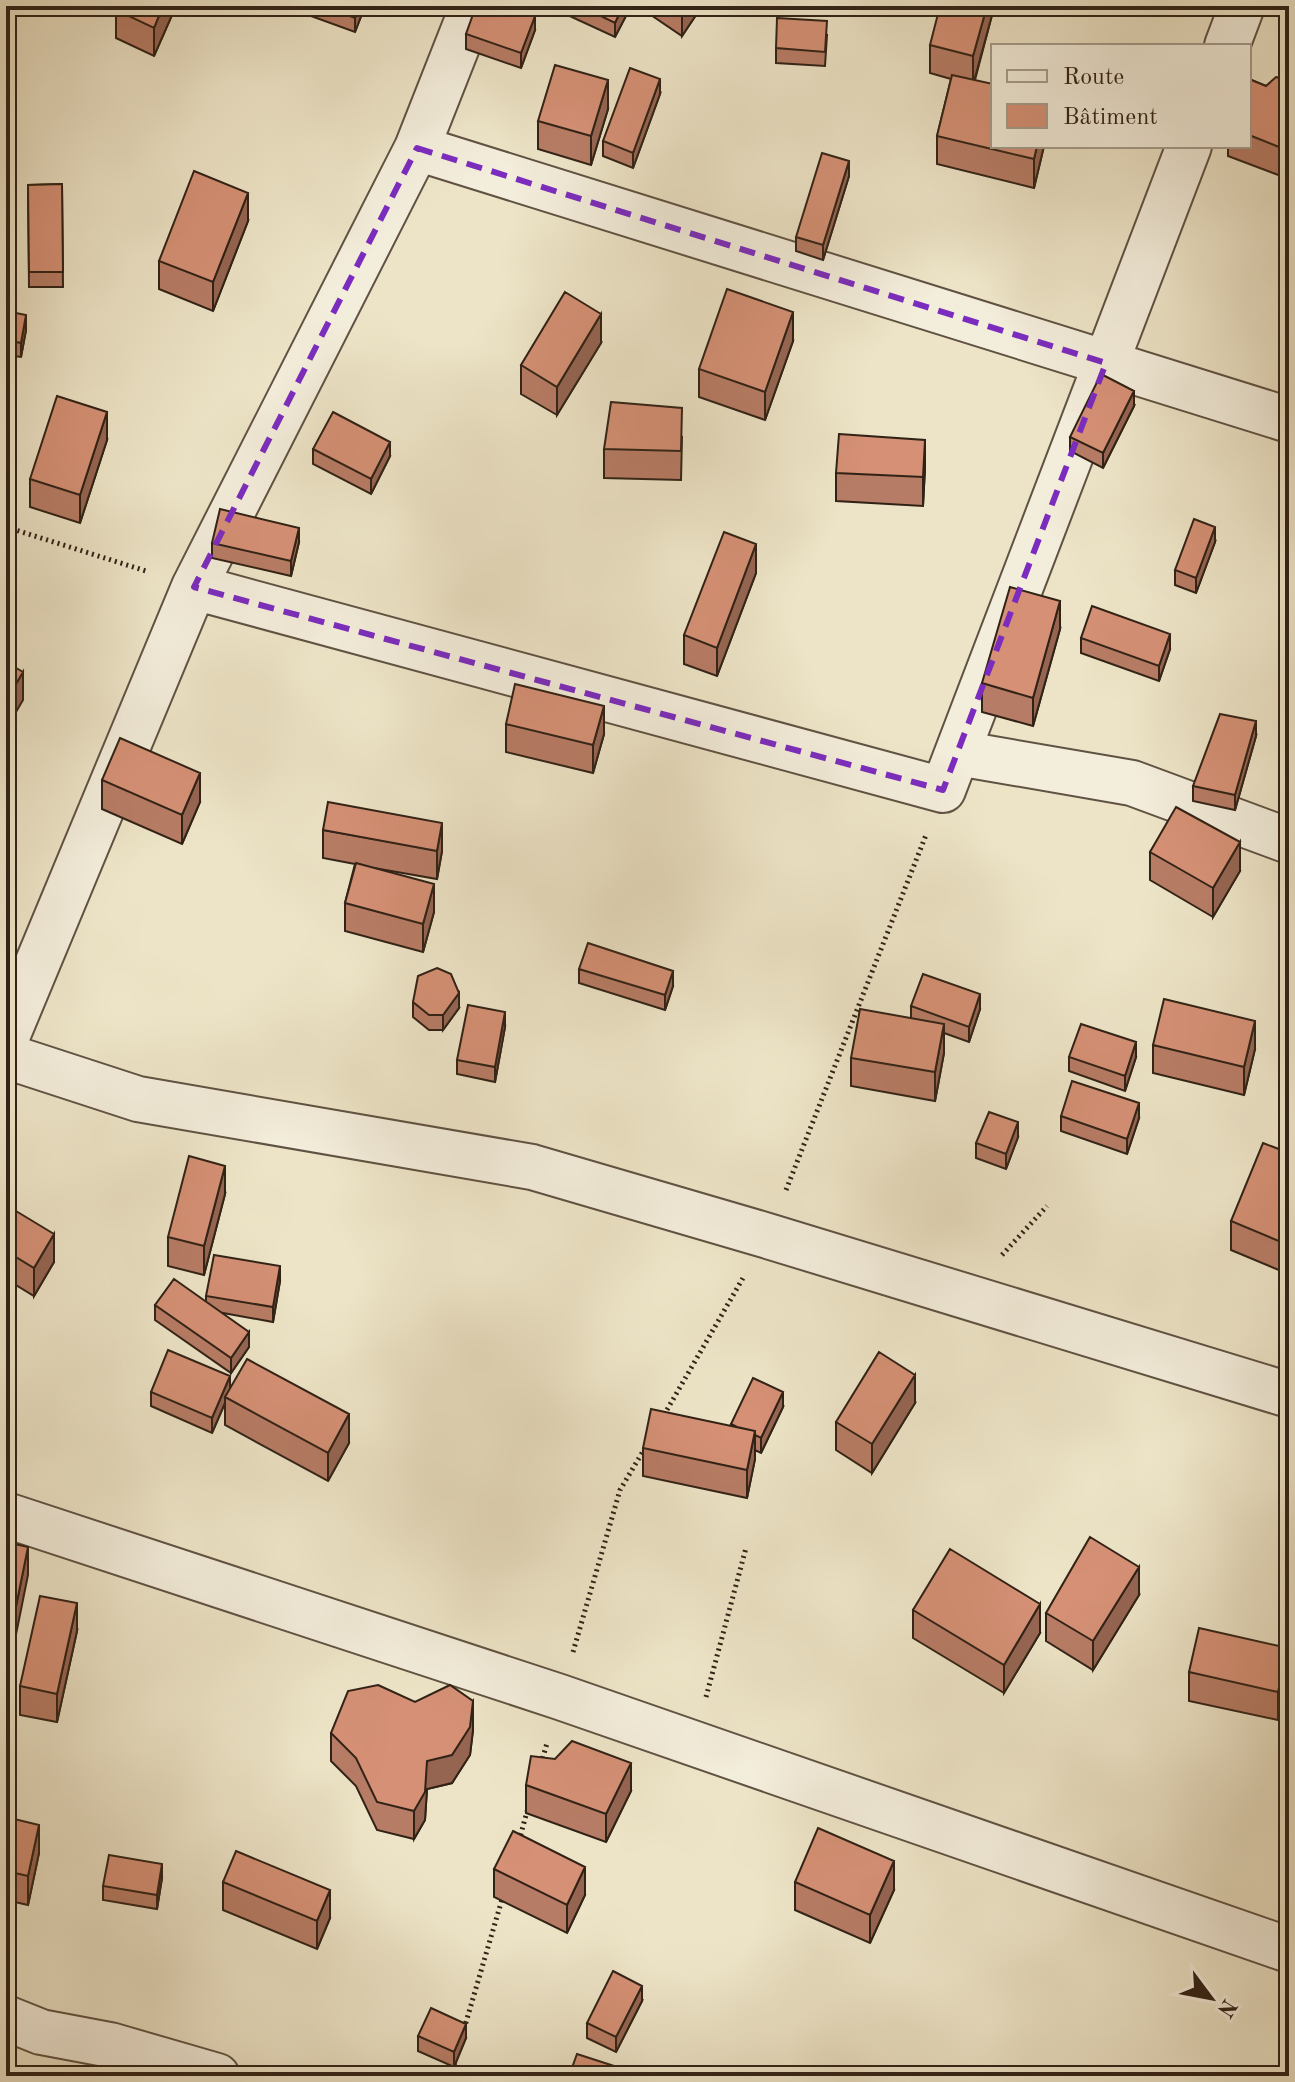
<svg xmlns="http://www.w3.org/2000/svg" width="1295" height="2082" font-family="'Old Standard TT',serif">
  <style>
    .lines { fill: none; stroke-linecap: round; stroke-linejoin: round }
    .street-casing { stroke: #605242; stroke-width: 48 }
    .path { stroke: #312216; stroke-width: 5; stroke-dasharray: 2 4; stroke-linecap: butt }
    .street { stroke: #f3eddb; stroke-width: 44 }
    .wall { fill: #b77c65; stroke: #312216; stroke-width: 2 }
    .shaded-wall { fill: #956552; stroke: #312216; stroke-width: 2 }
    .building { fill: #d59075; stroke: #312216; stroke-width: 2 }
    .marked { fill: none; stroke: #7b2cbf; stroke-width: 6; stroke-dasharray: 16 10; stroke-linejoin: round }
  </style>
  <rect width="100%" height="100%" fill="#ede4c7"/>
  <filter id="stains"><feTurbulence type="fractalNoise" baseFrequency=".0025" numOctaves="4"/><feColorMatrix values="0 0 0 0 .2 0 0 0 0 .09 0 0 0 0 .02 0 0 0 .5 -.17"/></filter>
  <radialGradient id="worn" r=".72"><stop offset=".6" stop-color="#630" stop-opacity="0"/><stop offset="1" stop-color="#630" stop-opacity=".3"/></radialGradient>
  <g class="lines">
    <g class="street-casing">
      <path id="street" d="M1227,46L1242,6
        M417,148L1289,420
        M194,587L943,790L1189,146
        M958,753L1132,783L1289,841
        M6,1039L194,587L417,148L473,6
        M6,1056L138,1099L532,1167L768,1236L1289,1395
        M6,1515L560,1697L1289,1950
        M6,2018L41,2032L110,2045L217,2076"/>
    </g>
    <path class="path" d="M6,527L146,571
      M786,1190L926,835
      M1002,1255L1047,1206
      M664,1415L743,1278
      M573,1652L620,1490L645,1448
      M706,1697L746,1548
      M541,1764L547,1743
      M519,1841L528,1808
      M464,2029L503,1896
      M450,2076L455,2062"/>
    <use href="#street" class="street"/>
  </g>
  <path class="wall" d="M176,6L154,56L116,38V10Z
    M300,6H365L355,32L300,12Z
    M548,6H629V10L615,37Z
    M648,6H702L682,36L648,13Z
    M992,6V15L975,80L1044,146L1034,188L937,164V136L951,79L930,73V45Z
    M535,30L521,68L466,49V34Z
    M827,35L825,66L776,63V48Z
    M1249,79L1266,86L1289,81V179L1228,156V146H1249Z
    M660,94L633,168L603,156V141Z
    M608,109L591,165L538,149V121Z
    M849,176L823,260L796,251V237Z
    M62,184L63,287H29L28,185Z
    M248,221L213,311L159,289V261Z
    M6,311L26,330L21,357L6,355Z
    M793,341L765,420L699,397V369Z
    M601,343L557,415L521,394V365Z
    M1134,406L1103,468L1070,451V437Z
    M682,437L681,480L604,478V449Z
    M107,440L80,523L30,507V479Z
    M313,449L390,456L371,494L313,464Z
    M925,468L923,506L836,501V473Z
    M299,542L291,576L212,558V543Z
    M1215,542L1196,593L1175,585V570Z
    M756,573L717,676L684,664V635Z
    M1060,629L1033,726L982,712V683Z
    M1081,638L1170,649L1159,681L1081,653Z
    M506,724L604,734L593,773L506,752Z
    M1256,736L1235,810L1193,801V786Z
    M102,780L200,802L182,844L102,809Z
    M323,830L442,851L437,879L374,868L434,912L423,952L345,931V903L355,864L323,858Z
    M1150,852L1240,871L1213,917L1150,880Z
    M579,969L673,986L665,1010L579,983Z
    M413,1002L459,1008L443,1030H429L413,1017Z
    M911,1006L980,1009L969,1042L944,1033V1053L935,1101L851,1086V1058L911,1018Z
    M505,1027L495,1082L457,1074V1060Z
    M1153,1045L1255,1049L1244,1095L1153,1073Z
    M1069,1057H1136L1125,1091L1069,1071Z
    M1061,1116L1139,1118L1127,1154L1061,1131Z
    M1018,1137L1006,1169L976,1158V1143Z
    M1289,1153V1266L1286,1273L1231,1250V1221Z
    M225,1194L204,1275L168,1266V1237Z
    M6,1205L54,1262L34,1296L6,1279Z
    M280,1281L273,1322L223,1313L249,1347L231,1373L155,1320V1305L206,1301V1296Z
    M230,1387L349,1443L328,1481L225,1425V1403L212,1433L151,1406V1392Z
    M915,1403L872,1473L836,1450V1422Z
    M783,1407L761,1453L755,1450V1459L747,1498L643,1476V1448L731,1426V1424Z
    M1139,1595L1093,1670L1046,1641V1613Z
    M913,1610L1040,1633L1004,1693L913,1638Z
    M77,1631L57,1722L20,1715V1686Z
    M1189,1672L1288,1677L1278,1720L1189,1701Z
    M473,1730L470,1755L452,1783L427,1789L425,1820L414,1839L377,1830L356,1786L331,1761V1733Z
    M526,1785L631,1791L606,1842L526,1813Z
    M6,1817L39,1853L28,1905L6,1900Z
    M494,1869L585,1895L567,1933L494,1897Z
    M162,1878L157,1909L103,1900V1886Z
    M223,1882L330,1918L317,1949L223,1910Z
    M795,1882L894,1890L870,1943L795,1910Z
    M642,2001L616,2052L587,2038V2023Z
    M418,2036L466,2038L454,2067L418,2051Z"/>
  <path class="shaded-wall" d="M163,6H176L154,56V28Z
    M360,6H365L355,32V18Z
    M623,6H629V10L615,37V23Z
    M683,6H702L682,36V7Z
    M987,6H992V15L973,85V56Z
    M535,16V30L521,68V53Z
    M660,79V94L633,168V153Z
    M608,80V109L591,165V136Z
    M1037,146H1044L1034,188V159Z
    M849,161V176L823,260V245Z
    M248,193V221L213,311V282Z
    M793,312V341L765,420V392Z
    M601,314V343L557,415V387Z
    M26,315V330L21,357V343Z
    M1134,391V406L1103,468V453Z
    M107,412V440L80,523V495Z
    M925,440V468L923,506V477Z
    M390,442V456L371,494V479Z
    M1215,527V542L1196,593V578Z
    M299,528V542L291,576V561Z
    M756,544V573L717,676V648Z
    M1060,601V629L1033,726V698Z
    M1170,634V649L1159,681V666Z
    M23,672V700L6,729V701Z
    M604,706V734L593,773V745Z
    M1256,721V736L1235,810V795Z
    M200,773V802L182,844V815Z
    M442,823V851L437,879V851Z
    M1240,842V871L1213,917V888Z
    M434,884V912L423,952V924Z
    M673,971V986L665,1010V995Z
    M459,993V1008L443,1030V1015Z
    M980,994V1009L969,1042V1027Z
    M505,1012V1027L495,1082V1067Z
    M1255,1021V1049L1244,1095V1067Z
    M944,1024V1053L935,1101V1072Z
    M1136,1042V1057L1125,1091V1076Z
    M1139,1103V1118L1127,1154V1139Z
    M1018,1122V1137L1006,1169V1154Z
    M225,1166V1194L204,1275V1246Z
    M54,1234V1262L34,1296V1268Z
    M1289,1237V1266L1286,1273V1244Z
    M280,1266V1281L273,1322V1307Z
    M249,1332V1347L231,1373V1358Z
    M915,1375V1403L872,1473V1444Z
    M230,1376V1390L225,1397V1403L212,1433V1418Z
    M783,1392V1407L761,1453V1438Z
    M349,1414V1443L328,1481V1453Z
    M755,1431V1459L747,1498V1470Z
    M28,1547V1575L6,1684V1656Z
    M1139,1567V1595L1093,1670V1641Z
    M77,1603V1631L57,1722V1694Z
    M1040,1604V1633L1004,1693V1665Z
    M1288,1648V1677L1278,1720V1692Z
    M473,1701V1730L470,1755L452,1783L427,1789L425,1820L414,1839V1811L427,1761Z
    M631,1763V1791L606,1842V1814Z
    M39,1825V1853L28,1905V1876Z
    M894,1861V1890L870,1943V1915Z
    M162,1864V1878L157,1909V1895Z
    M585,1867V1895L567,1933V1905Z
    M330,1890V1918L317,1949V1921Z
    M642,1986V2001L616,2052V2037Z
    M466,2024V2038L454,2067V2052Z"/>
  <path class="building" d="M117,6H163L154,28L116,10Z
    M323,6H360L355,18Z
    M476,6H507L535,16L521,53L466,34Z
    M580,6H623L615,23Z
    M940,6H987L973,56L930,45Z
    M777,18L827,21L825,52L776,48Z
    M555,65L608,80L591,136L538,121Z
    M630,68L660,79L633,153L603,141Z
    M952,75L993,84V146H1037L1034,159L937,136Z
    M1276,77L1289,81V151L1249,135V79L1266,86Z
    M822,153L849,161L823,245L796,237Z
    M194,171L248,193L213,282L159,261Z
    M62,184L63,272H29L28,185Z
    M727,289L793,312L765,392L699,369Z
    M565,292L601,314L557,387L521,365Z
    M6,311L26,315L21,343L6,340Z
    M1101,374L1134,391L1103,453L1070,437Z
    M57,396L107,412L80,495L30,479Z
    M611,402L682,408L681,451L604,449Z
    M333,412L390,442L371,479L313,449Z
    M839,434L925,440L923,477L836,473Z
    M220,509L299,528L291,561L212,543Z
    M1194,519L1215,527L1196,578L1175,570Z
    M724,532L756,544L717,648L684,635Z
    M1010,587L1060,601L1033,698L982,683Z
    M1092,606L1170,634L1159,666L1081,638Z
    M6,662L23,672L6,701Z
    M515,684L604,706L593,745L506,724Z
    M1220,714L1256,721L1235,795L1193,786Z
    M120,738L200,773L182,815L102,780Z
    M328,802L442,823L437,851L323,830Z
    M1176,807L1240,842L1213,888L1150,852Z
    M356,863L434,884L423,924L345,903Z
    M588,943L673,971L665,995L579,969Z
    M437,968L451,974L459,993L443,1015H429L413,1002L418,976Z
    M923,974L980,994L969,1027L911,1006Z
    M1164,999L1255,1021L1244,1067L1153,1045Z
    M468,1005L505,1012L495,1067L457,1060Z
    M860,1009L944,1024L935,1072L851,1058Z
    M1081,1024L1136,1042L1125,1076L1069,1057Z
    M1072,1081L1139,1103L1127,1139L1061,1116Z
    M989,1112L1018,1122L1006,1154L976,1143Z
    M1263,1143L1289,1153V1237L1286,1244L1231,1221Z
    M189,1156L225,1166L204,1246L168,1237Z
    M6,1205L54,1234L34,1268L6,1251Z
    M214,1255L280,1266L273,1307L206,1296Z
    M174,1279L249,1332L231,1358L155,1305Z
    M168,1350L230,1376L212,1418L151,1392Z
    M879,1352L915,1375L872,1444L836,1422Z
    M247,1359L349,1414L328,1453L225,1397Z
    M753,1378L783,1392L761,1438L755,1435V1431L737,1427L731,1424Z
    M651,1409L755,1431L747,1470L643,1448Z
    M1090,1537L1139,1567L1093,1641L1046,1613Z
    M6,1542L28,1547L6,1656Z
    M950,1549L1040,1604L1004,1665L913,1610Z
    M40,1596L77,1603L57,1694L20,1686Z
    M1199,1628L1288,1648L1278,1692L1189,1672Z
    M378,1685L415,1702L450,1685L473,1701L470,1727L452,1755L427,1761L425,1792L414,1811L377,1802L356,1758L331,1733L348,1691Z
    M572,1741L631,1763L606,1814L526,1785L531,1756L555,1759Z
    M6,1817L39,1825L28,1876L6,1871Z
    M818,1828L894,1861L870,1915L795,1882Z
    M513,1831L585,1867L567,1905L494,1869Z
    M236,1851L330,1890L317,1921L223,1882Z
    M109,1855L162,1864L157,1895L103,1886Z
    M613,1971L642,1986L616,2037L587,2023Z
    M431,2008L466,2024L454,2052L418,2036Z
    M577,2054L614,2066L611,2076H569Z"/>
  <path class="marked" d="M417,148L1106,363L943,790L194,587Z"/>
  <rect width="1295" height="2082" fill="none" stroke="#ede4c7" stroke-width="32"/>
  <rect x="8" y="8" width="1279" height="2066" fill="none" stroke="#312216" stroke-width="4"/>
  <rect x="16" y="16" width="1263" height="2050" fill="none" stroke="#312216" stroke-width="2"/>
  <rect x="991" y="44" width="260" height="104" fill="#f3eddb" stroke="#a59c8c" stroke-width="2"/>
  <rect x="1007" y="70" width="40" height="12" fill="#f3eddb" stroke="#a59c8c" stroke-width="2"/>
  <text x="1063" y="84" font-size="24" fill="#312216">Route</text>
  <rect x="1007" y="104" width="40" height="24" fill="#d59075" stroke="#a59c8c" stroke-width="2"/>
  <text x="1063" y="124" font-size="24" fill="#312216">Bâtiment</text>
  <g transform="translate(1211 1998) rotate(122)" stroke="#f3eddb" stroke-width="6" paint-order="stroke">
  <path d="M0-6L14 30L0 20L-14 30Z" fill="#312216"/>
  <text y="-12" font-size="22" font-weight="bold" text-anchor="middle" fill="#312216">N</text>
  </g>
  <rect width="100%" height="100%" filter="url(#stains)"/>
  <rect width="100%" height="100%" fill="url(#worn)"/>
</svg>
